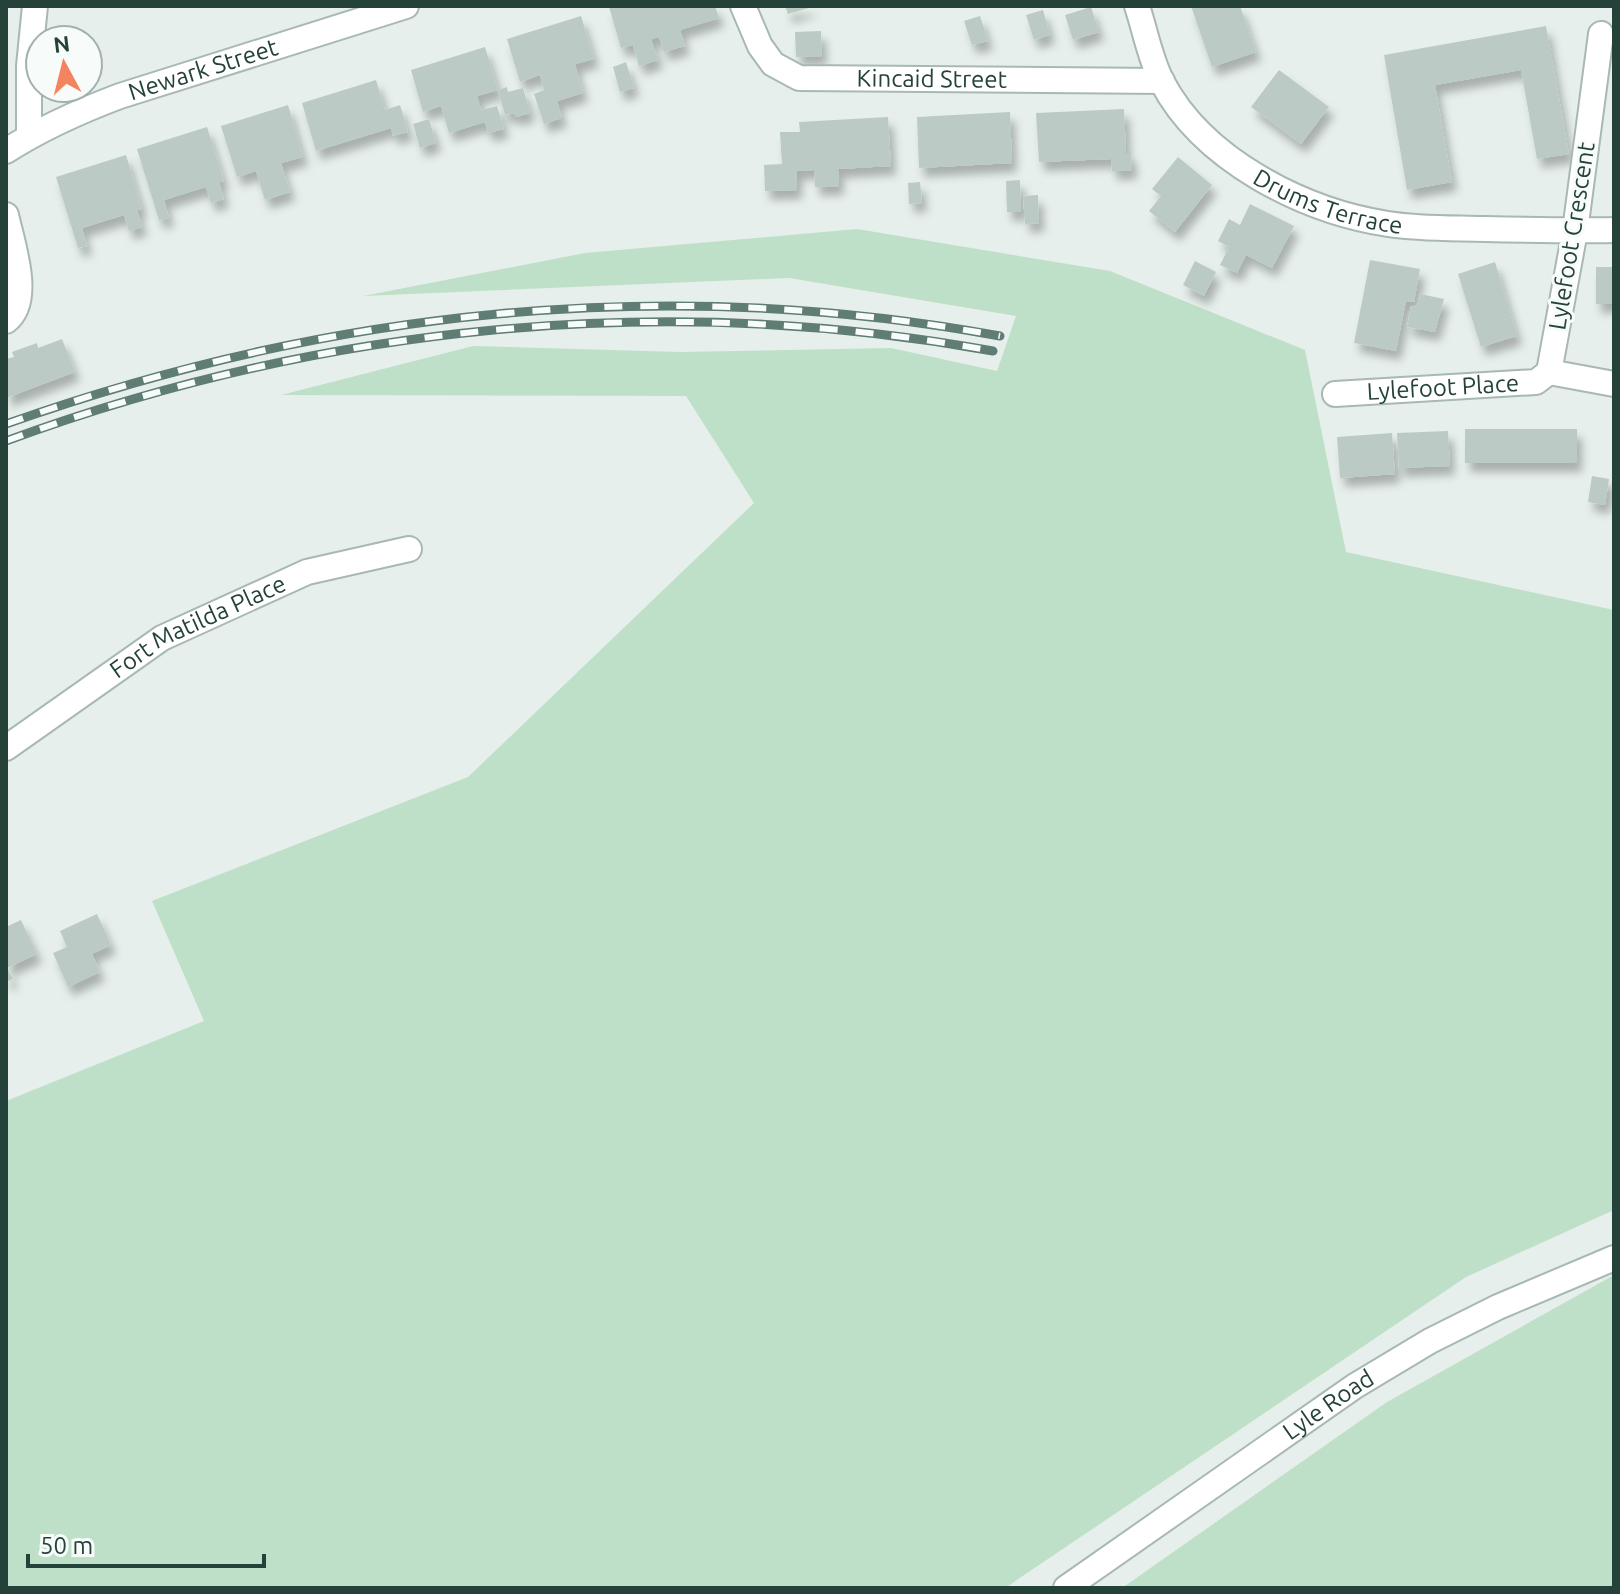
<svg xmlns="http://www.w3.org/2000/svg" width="1620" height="1594" font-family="Ubuntu,sans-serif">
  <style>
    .green { fill: #bfe0c8 }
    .building { fill: #bbcac4; filter: url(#shadow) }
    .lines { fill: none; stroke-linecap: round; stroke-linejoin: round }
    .minor-casing { stroke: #a8b8b2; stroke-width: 28 }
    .minor { stroke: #fff; stroke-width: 24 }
    .rail-casing { stroke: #5f7d75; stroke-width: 9 }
    .rail { stroke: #f7fbf9; stroke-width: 6; stroke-dasharray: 18; stroke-linecap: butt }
    .labels { text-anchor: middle; stroke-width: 6; stroke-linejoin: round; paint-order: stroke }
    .street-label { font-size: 24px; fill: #24423a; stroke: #f7fbf9 }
  </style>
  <defs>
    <filter id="shadow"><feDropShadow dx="5" dy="9" stdDeviation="4" flood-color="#0004"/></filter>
  </defs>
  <rect width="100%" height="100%" fill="#e6efeb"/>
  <path class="green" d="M857,229L1110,271L1305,350L1346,552L1614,610V1210L1466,1277L1005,1588H6V1101L204,1021L152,901L468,777L754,503L686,396L281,395L473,346L680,352L891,348L997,371L1016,316L789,278L363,296L585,253Z
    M1614,1275V1588H1122L1387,1402Z"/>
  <path class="building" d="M715,6L719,18L680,30L685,46L664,52L659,37L651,39L658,60L639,66L633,45L621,48L609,7Z
    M785,6H812V7L788,14Z
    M1191,6H1240L1256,52L1212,67Z
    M1091,7L1099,32L1073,40L1065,15Z
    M1043,10L1050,35L1034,40L1026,15Z
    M581,16L594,59L575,64L583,93L557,101L562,118L544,124L534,94L544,90L540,75L520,82L507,39Z
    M980,16L988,41L972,45L964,21Z
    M1546,26L1569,154L1537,159L1521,70L1435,85L1452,182L1407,190L1384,55Z
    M821,31L822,56L796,57L795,32Z
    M485,47L498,90L507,87L508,92L523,88L530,113L516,117L514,113L505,115L498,90L477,96L481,110L497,106L504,129L488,133L485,122L449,133L441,106L423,112L411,70Z
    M626,62L634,88L620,92L613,67Z
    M1279,70L1329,107L1301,144L1251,107Z
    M376,80L385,110L400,105L408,132L393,136L391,128L316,151L302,103Z
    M288,105L303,157L281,163L290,192L265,200L256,171L237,177L221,126Z
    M1124,109L1126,153H1131L1132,170L1112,171L1111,159L1039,162L1036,113Z
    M1010,112L1012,163L919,168L917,117Z
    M888,117L891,166L838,169L839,186L815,187L814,170L797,171V190L765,191L764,165L782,164L780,132H800L799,122Z
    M429,119L436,143L420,148L413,124Z
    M207,127L224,181L219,182L224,199L211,203L206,187L164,200L169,218L159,220L137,149Z
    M126,155L142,209L137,210L142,227L129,231L124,215L82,228L87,246L78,248L56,177Z
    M1178,157L1212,185L1175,232L1149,211L1161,196L1152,189Z
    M1020,180L1021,212H1007L1006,181Z
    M920,182L922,203L909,204L908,183Z
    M1038,195L1039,223L1025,224L1023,196Z
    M1250,204L1294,226L1272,268L1246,255L1237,273L1220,265L1229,247L1218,241L1229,219L1240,225Z
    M1370,260L1420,269L1414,302L1406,301L1396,351L1354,343Z
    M1195,261L1216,272L1204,296L1183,285Z
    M1495,262L1517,336L1481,347L1458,274Z
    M1596,267H1614V304H1596Z
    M1420,294L1444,299L1435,332L1407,327L1411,306L1417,307Z
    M62,339L75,372L6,398V359L14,357L12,352L37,343L38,348Z
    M1465,429H1577V463H1465Z
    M1448,431L1450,466L1399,468L1397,433Z
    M1392,433L1395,474L1340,478L1337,437Z
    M1592,476L1609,479L1605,505L1588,502Z
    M97,914L111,945L92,954L100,972L68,987L53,953L67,947L60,931Z
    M21,920L37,954L7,968L13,979L6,982V927Z"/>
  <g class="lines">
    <g class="minor-casing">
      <g id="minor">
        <path id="s1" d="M743,6L760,46L773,64L799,78L1162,81"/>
        <path id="s2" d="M1137,6C1145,30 1150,59 1162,82C1203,160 1303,211 1388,224C1420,229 1453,228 1485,229C1528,230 1571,231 1614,230"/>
        <path d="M1601,34L1575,231L1549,372L1614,384"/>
        <path d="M29,136V66L35,6"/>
        <path id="s3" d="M6,151C42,128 80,111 120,96L406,6"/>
        <path d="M6,215C12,243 33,301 6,321"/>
        <path id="s4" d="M1335,394L1536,382L1549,372"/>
        <path id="s5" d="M6,748L162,638L307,572L409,549"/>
        <path id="s6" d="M1066,1588L1355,1386L1430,1341L1498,1307L1614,1258"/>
      </g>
    </g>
    <use href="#minor" class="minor"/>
    <g class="rail-casing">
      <path id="rail" d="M6,424C328,310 663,274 1000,336
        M6,441C321,325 663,291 993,351"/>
    </g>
    <use href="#rail" class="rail"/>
  </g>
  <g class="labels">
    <g class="street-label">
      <text dy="8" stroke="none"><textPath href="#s3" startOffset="214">Newark Street</textPath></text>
      <text dy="8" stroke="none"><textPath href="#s1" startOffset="228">Kincaid Street</textPath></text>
      <text dy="8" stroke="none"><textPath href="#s2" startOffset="292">Drums Terrace</textPath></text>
      <text transform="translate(1572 236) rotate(-81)" y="8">Lylefoot Crescent</text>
      <text dy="8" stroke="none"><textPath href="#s4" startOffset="108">Lylefoot Place</textPath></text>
      <text dy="8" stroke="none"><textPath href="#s5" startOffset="228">Fort Matilda Place</textPath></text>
      <text dy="8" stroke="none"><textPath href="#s6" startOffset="320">Lyle Road</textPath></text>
    </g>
  </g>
  <rect width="1620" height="1594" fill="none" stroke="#24423a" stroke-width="16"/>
  <g transform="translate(64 64) rotate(353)"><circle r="38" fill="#f7fbf9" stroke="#a3b1ad" stroke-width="2"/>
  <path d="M0-6L14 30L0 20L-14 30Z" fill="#f4845f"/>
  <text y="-12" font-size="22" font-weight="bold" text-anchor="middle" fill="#24423a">N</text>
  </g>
  <path d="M28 1554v12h236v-12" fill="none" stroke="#24423a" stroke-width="4"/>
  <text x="40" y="1554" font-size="24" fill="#24423a" stroke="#f7fbf9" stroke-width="6" paint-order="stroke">50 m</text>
</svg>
